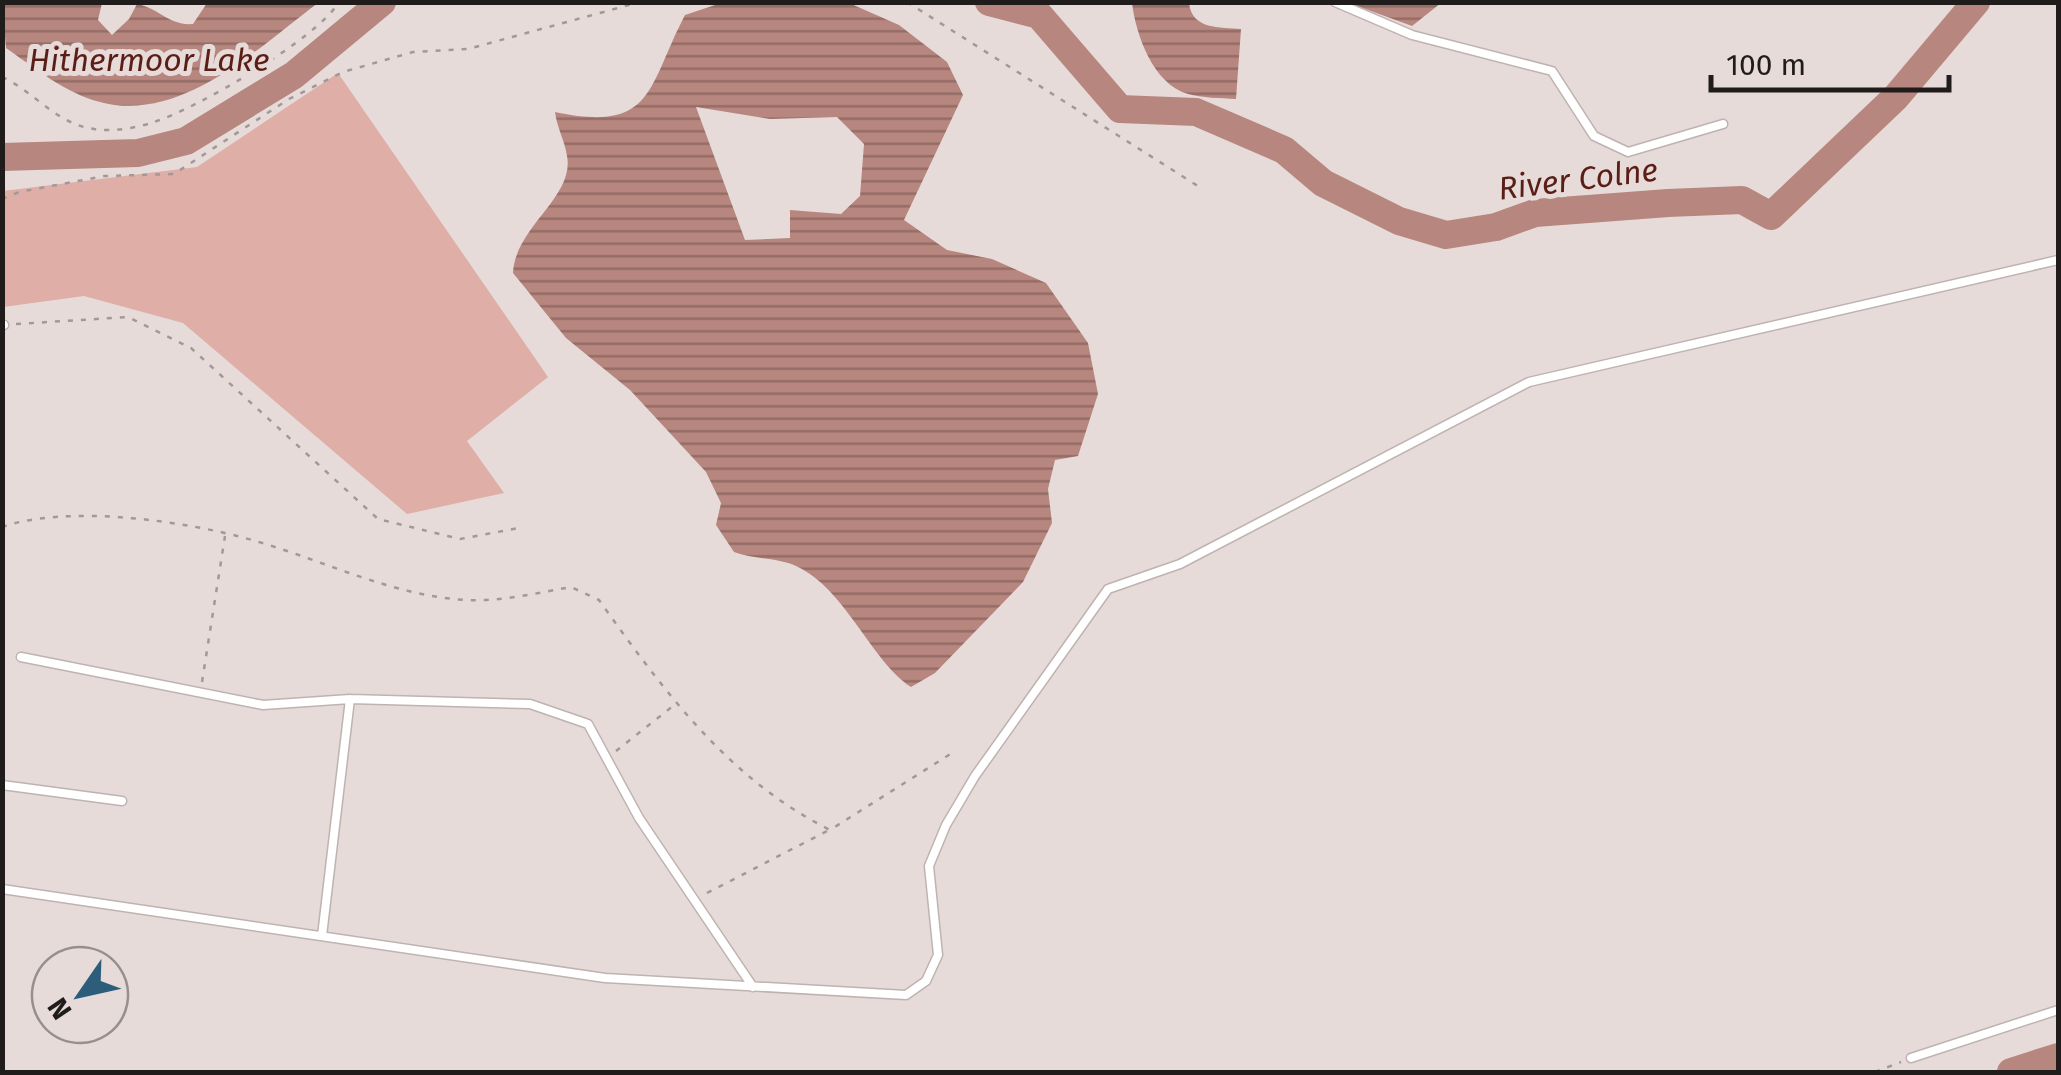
<svg xmlns="http://www.w3.org/2000/svg" width="2061" height="1075" font-family="'Fira Sans',sans-serif">
  <style>
    .grass { fill: #dfaea6 }
    .water { fill: url(#water-rules); fill-rule: evenodd }
    .lines { fill: none; stroke-linecap: round; stroke-linejoin: round }
    .stream { stroke: #b7867e; stroke-width: 5 }
    .river { stroke: #b7867e; stroke-width: 28 }
    .lane-casing { stroke: #beb3b1; stroke-width: 11 }
    .path { stroke: #a19997; stroke-width: 2.5; stroke-dasharray: 5 8; stroke-linecap: butt }
    .lane { stroke: #fff; stroke-width: 8 }
    .labels { text-anchor: middle; stroke-width: 10; stroke-linejoin: round; paint-order: stroke }
    .water-label { font-size: 32px; font-style: italic; fill: #5b1e17; stroke: #e6dbd9 }
  </style>
  <defs>
    <pattern id="water-rules" width="6" height="5" patternUnits="userSpaceOnUse" patternTransform="scale(2.5)"><rect width="6" height="5" fill="#b7867e"/><path d="M0 2.5h6" fill="none" stroke="#946d66"/></pattern>
  </defs>
  <rect width="100%" height="100%" fill="#e6dbd9"/>
  <path class="grass" d="M338,73L548,377L467,441L504,493L407,514L183,323L84,296L3,307V191L197,167Z"/>
  <path class="water" d="M724,2L849,3L899,25L947,62L963,95L904,220L947,250L992,259L1046,283L1088,343L1098,394L1078,456L1055,460L1048,489L1052,523L1023,582L935,673L911,687C871,661 845,588 796,566C778,558 753,559 734,552L716,525L721,503L706,472L630,390L566,338L513,273C515,227 575,197 567,156C565,141 557,128 555,112C654,133 647,88 685,15ZM696,107L770,119L837,117L864,144L860,196L841,214L790,210V238L745,240Z
    M2,3H102L98,20L112,35L129,19L137,4C159,8 169,26 193,24L207,3H318C259,47 181,124 100,102C65,93 35,68 6,48Z
    M1132,3H1189C1192,30 1220,27 1241,29L1236,99C1221,98 1202,98 1188,94C1153,84 1136,35 1132,3Z
    M1349,3H1441L1412,26Z"/>
  <g class="lines">
    <path class="stream" d="M1027,2L1039,15"/>
    <path class="river" d="M989,2L1039,15L1120,109L1196,112L1284,150L1323,183L1399,221L1446,235L1496,227L1535,213L1668,203L1742,200L1771,216L1896,97L1976,2
      M2,157L138,153L186,141L294,75L382,2
      M2011,1072L2058,1057"/>
    <g class="lane-casing">
      <path id="lane" d="M1335,2L1412,35L1552,71L1594,136L1628,152L1723,124
        M2,326L4,325
        M21,657L263,705L350,699L530,704L588,724L639,818L753,987
        M2,785L122,801
        M2,889L605,978L906,995L926,981L938,955L929,866L946,825L975,776L1108,589L1180,564L1529,382L2058,260
        M322,936L350,699
        M1911,1058L2058,1010"/>
    </g>
    <path class="path" d="M907,2L1201,188
      M2,77C35,92 56,124 94,129C112,132 137,128 154,122C196,109 317,39 339,2
      M2,199L19,192L105,176L174,174L289,99L343,72L413,52L468,49L640,2
      M16,324L128,317L191,348L378,519L460,539L519,528
      M2,527C68,504 186,521 252,540C323,560 390,595 465,600C500,602 537,593 571,587L599,600C664,691 728,779 830,830L952,753
      M202,682L225,536
      M616,751L673,706
      M707,893L829,830
      M1875,1072L1901,1062"/>
    <use href="#lane" class="lane"/>
  </g>
  <g class="labels">
    <g class="water-label">
      <text x="149" y="71">Hithermoor Lake</text>
      <text transform="translate(1578 179) rotate(-7)" y="11">River Colne</text>
    </g>
  </g>
  <rect width="2061" height="1075" fill="none" stroke="#201c1c" stroke-width="10"/>
  <g transform="translate(80 995) rotate(236)"><circle r="48" fill="#e6dbd9" stroke="#978f8d" stroke-width="2.5"/>
  <path d="M0-8L18 38L0 25L-18 38Z" fill="#2c5e7b"/>
  <text y="-15" font-size="28" font-weight="bold" text-anchor="middle" fill="#201c1c">N</text>
  </g>
  <path d="M1711 75v15h238v-15" fill="none" stroke="#201c1c" stroke-width="5"/>
  <text x="1726" y="75" font-size="30" fill="#201c1c" stroke="#e6dbd9" stroke-width="8" paint-order="stroke">100 m</text>
</svg>
